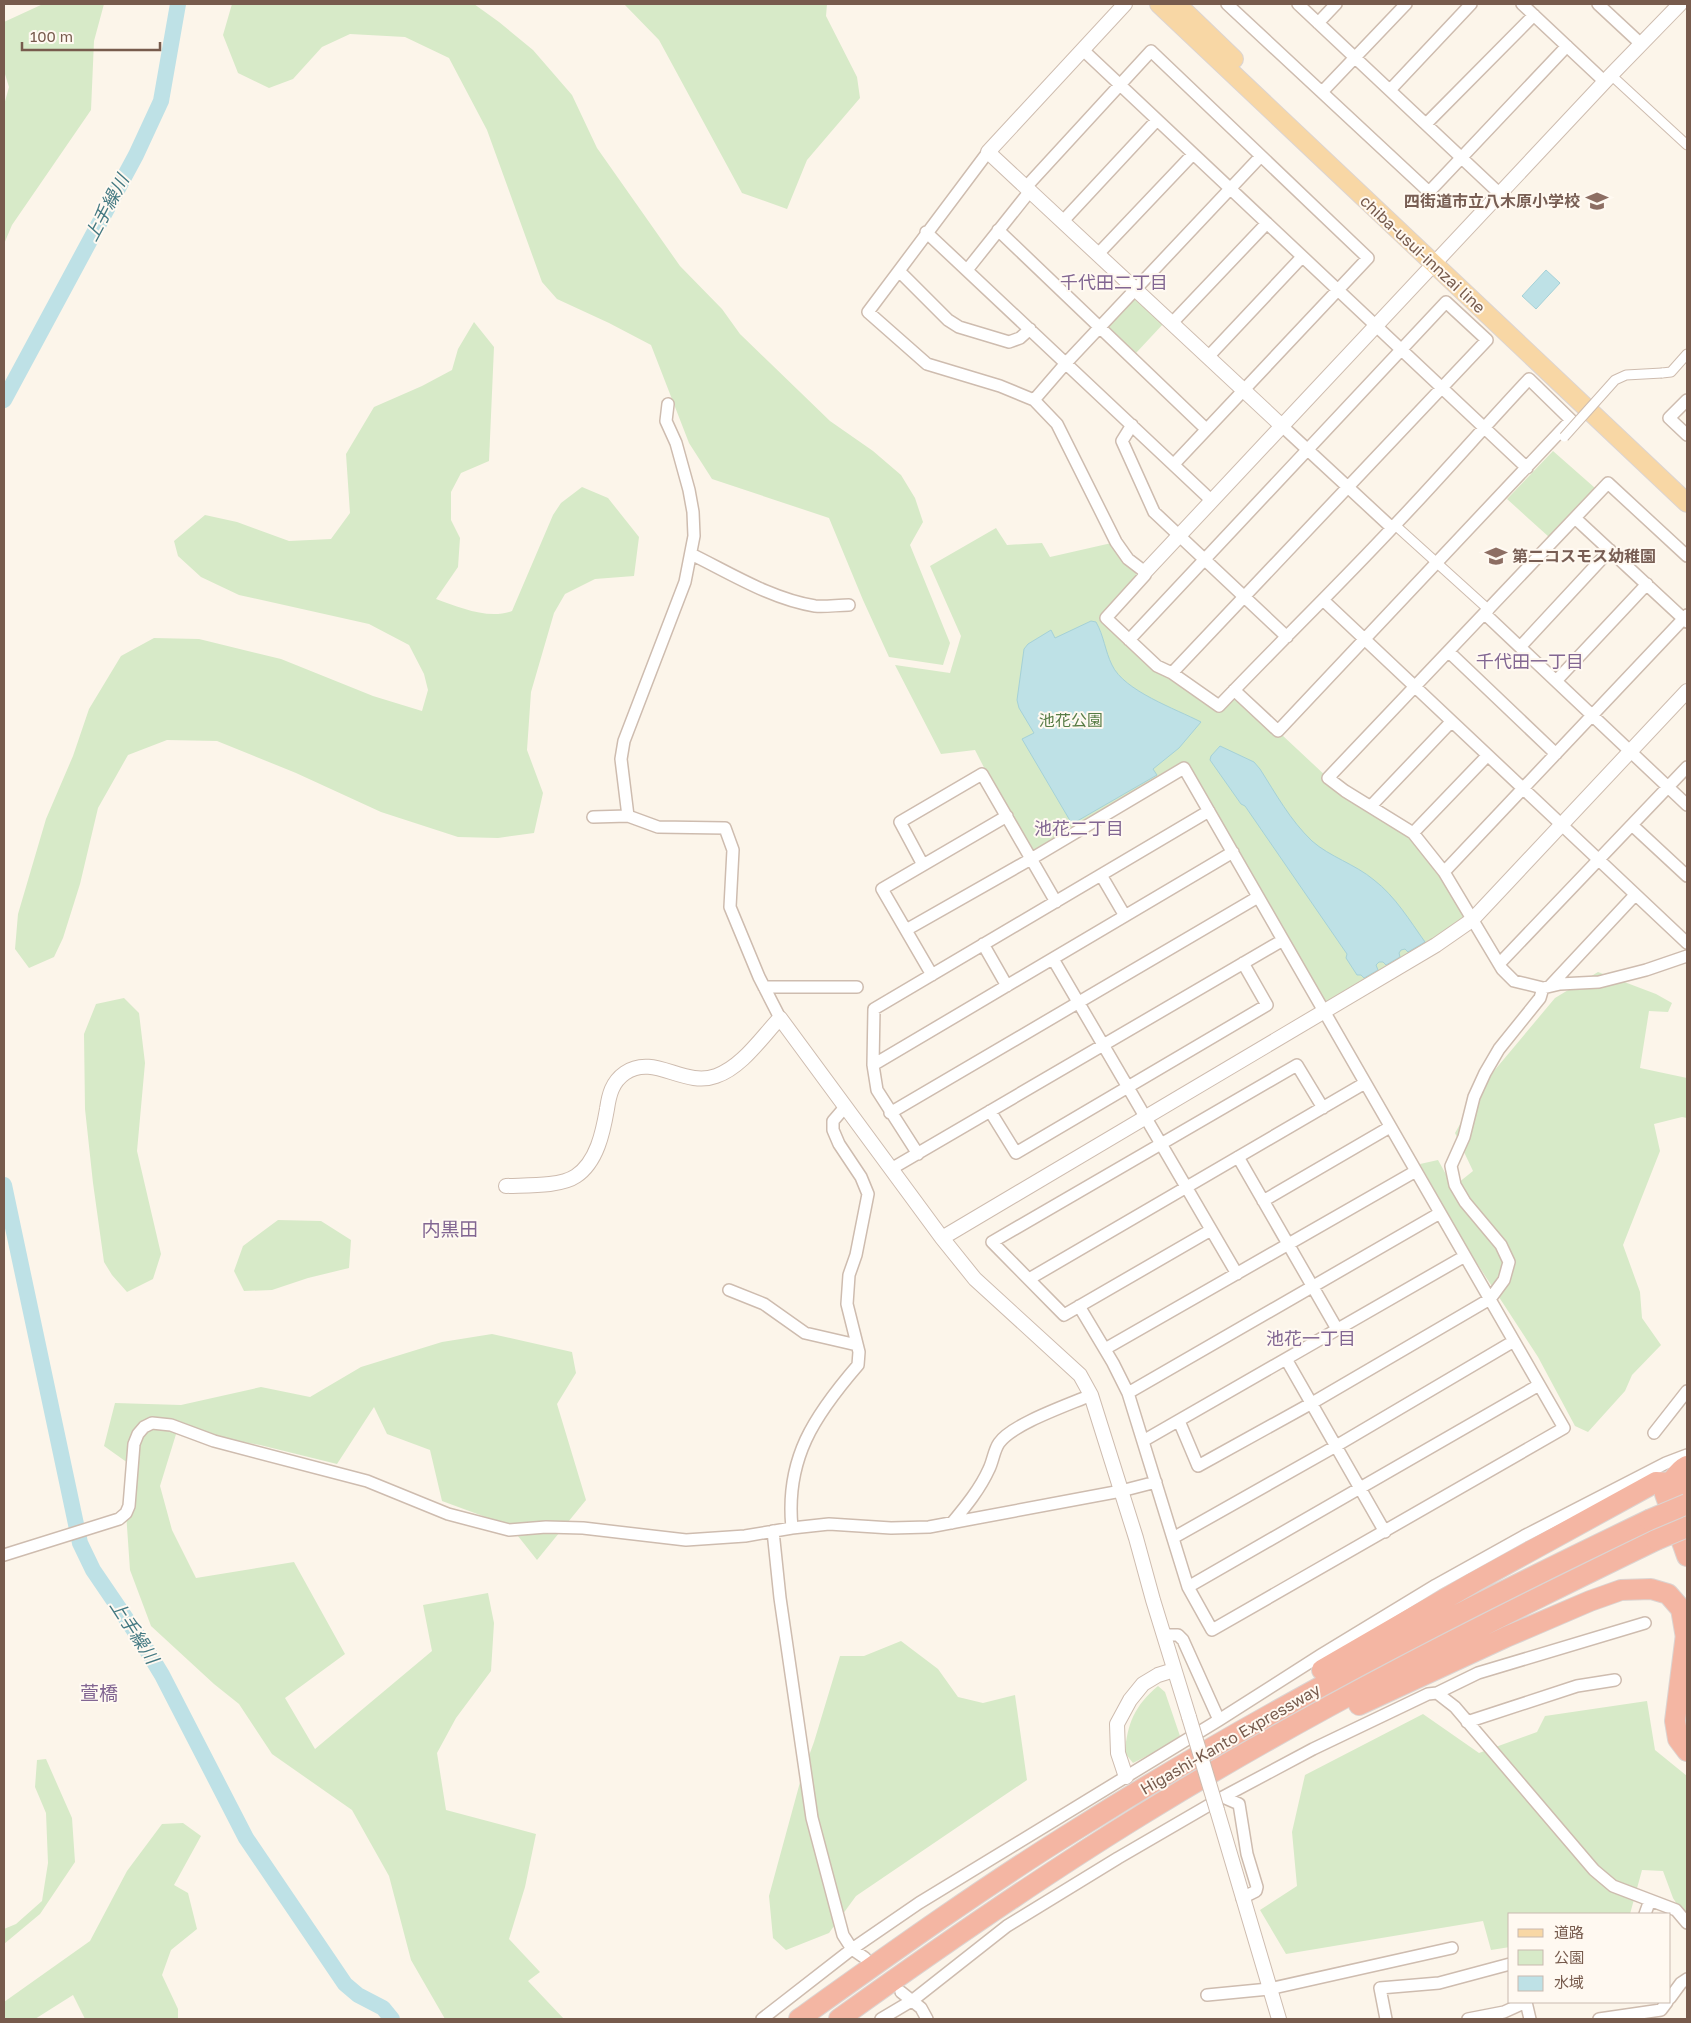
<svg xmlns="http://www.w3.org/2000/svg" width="1691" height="2023" font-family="'Golos Text','Noto Sans JP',sans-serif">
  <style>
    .green { fill: #d7eac8 }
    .water { fill: #bee1e6; stroke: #a5d1d7 }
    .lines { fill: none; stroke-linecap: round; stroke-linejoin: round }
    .river { stroke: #bee1e6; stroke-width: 16 }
    .pedestrian-casing { stroke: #cebcaf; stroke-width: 11 }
    .minor-casing { stroke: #cebcaf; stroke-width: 14 }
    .tertiary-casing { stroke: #cebcaf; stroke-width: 16 }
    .primary-casing { stroke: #dcd4d1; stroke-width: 20 }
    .motorway-casing { stroke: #dcd4d1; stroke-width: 22 }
    .pedestrian { stroke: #fff; stroke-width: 9 }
    .minor { stroke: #fff; stroke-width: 11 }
    .tertiary { stroke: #fff; stroke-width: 14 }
    .primary { stroke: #f8d7a5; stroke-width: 18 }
    .motorway { stroke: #f4b6a3; stroke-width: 20 }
    .pedestrian-bridge-casing { stroke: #cebcaf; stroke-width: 11; stroke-linecap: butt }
    .tertiary-bridge-casing { stroke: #cebcaf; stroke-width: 16; stroke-linecap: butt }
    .motorway-bridge-casing { stroke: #dcd4d1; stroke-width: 22; stroke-linecap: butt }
    .pedestrian-bridge { stroke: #fff; stroke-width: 9 }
    .tertiary-bridge { stroke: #fff; stroke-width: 14 }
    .motorway-bridge { stroke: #f4b6a3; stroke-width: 20 }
    .labels { text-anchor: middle; stroke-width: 4; stroke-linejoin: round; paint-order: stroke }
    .education-label { font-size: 16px; font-weight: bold; fill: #785e54; stroke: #fff9f1; text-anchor: end }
    .street-label { font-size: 16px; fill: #775b4d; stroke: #fff9f1 }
    .park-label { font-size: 16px; fill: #577c45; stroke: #fff9f1 }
    .water-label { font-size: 18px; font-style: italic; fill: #447982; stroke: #fff9f1 }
    .neighbourhood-label { font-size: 18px; fill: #826692; stroke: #fff9f1 }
    .quarter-label { font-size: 19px; fill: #826692; stroke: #fff9f1 }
  </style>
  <rect width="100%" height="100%" fill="#fcf5ea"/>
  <path class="green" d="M43,4H104L94,41L91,110L12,225L4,244V105L9,87L4,71V22Z
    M232,4H474L499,22L533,50L572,95L597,148L680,266L722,309L740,334L830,421L873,451L901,475L915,498L923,522L910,545L950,643L943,665L889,657L863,600L829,518L712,479L689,443L651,345L609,323L557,299L542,282L487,130L449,58L405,37L350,34L322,47L293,79L269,88L238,73L223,35Z
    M624,4H827L826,16L857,77L860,98L807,160L787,209L742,193L659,40Z
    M1135,296L1164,323L1136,353L1106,325Z
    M474,322L494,347L489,461L461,473L451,492V520L460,538L458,567L436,599C459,607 488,620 512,611L553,515L561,503L582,487L608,498L639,537L634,576L595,579L565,594L554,613L531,692L527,750L543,793L534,833L498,838L458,837L381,812L296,773L217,741L167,740L128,755L98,808L80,884L63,938L54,957L29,968L15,949L18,914L46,819L73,756L89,709L121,656L154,638L199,639L281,659L373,696L422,711L428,690L424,674L409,645L369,624L239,595L201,577L178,556L174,541L205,515L237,522L289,541L331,539L350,513L346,454L374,407L422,386L452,370L458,349Z
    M1553,451L1595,488L1549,537L1507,499Z
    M996,528L1007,545L1042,543L1050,557L1116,542L1145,575L1110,613L1129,640L1218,706L1234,690L1328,778L1413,833L1472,920L1324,1011L1184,768L1031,859L975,750L941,754L895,665L950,673L961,636L930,566Z
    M1598,972L1656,994L1672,1003L1668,1012L1649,1011L1640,1068L1687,1078V1118L1682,1117L1654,1124L1660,1151L1623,1245L1640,1292L1642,1318L1661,1345L1632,1375L1625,1391L1588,1432L1575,1426L1538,1357L1465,1245L1420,1164L1438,1160L1453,1187L1473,1171L1455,1133L1483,1084L1555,998Z
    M124,998L139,1013L145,1063L137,1151L161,1254L153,1279L127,1292L112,1275L104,1262L93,1183L85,1109L84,1034L96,1004Z
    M278,1220L321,1221L351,1240L349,1268L308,1278L272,1290L244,1291L234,1271L243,1246Z
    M492,1334L572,1352L576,1373L557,1404L586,1500L537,1560L510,1526L442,1501L430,1450L387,1434L374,1407L337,1464L260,1445L177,1431L160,1486L172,1530L196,1578L294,1562L345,1654L285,1698L315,1749L432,1651L423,1605L488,1593L494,1623L491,1671L456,1718L437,1753L446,1810L536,1834L525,1887L509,1939L540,1972L528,1981L564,2019H445L411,1960L389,1876L352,1810L272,1754L239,1704L214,1684L151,1626L130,1570L125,1498L135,1468L104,1446L115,1403L181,1405L261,1387L310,1397L361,1367L442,1342Z
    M901,1641L938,1669L958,1697L983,1703L1015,1695L1027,1780L856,1896L829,1933L786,1950L773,1938L769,1896L802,1775L814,1742L840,1656H864Z
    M1158,1686L1165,1692L1180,1736L1155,1752L1133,1763L1125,1753C1127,1724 1135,1705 1158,1686Z
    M1647,1701L1655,1750L1687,1776V1920L1673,1898L1663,1871L1642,1870L1630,1914H1510V1947L1491,1950L1483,1921L1286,1954L1260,1910L1297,1886L1292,1832L1305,1775L1423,1714L1479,1753L1537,1732L1545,1716Z
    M46,1759L72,1818L75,1862L40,1914L4,1944V1929L16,1924L42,1901L48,1863L46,1813L35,1787L37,1760Z
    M183,1823L201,1836L174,1885L188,1893L197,1929L171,1950L162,1975L178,2009V2019H85L73,1995L35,2019H4V2002L90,1941L127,1871L162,1824Z"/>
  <path class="water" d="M1546,270L1560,283L1536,309L1522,296Z
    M1091,621L1096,622C1104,636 1105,651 1112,665C1124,691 1176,709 1201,722L1179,748L1153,769L1157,775L1072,824L1022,739L1034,733L1019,708L1017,700L1024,649L1028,644L1051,630L1055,638Z
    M1220,746L1254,762L1260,769C1276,794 1290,820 1312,841C1330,857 1355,864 1374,880C1395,896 1410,921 1425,942L1408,952L1405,949L1401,950L1399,953L1400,957L1386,965L1383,962H1379L1376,965L1378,970L1364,978L1361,975H1357L1346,958L1347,954L1245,806L1241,804L1210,760L1211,756Z"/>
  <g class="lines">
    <path class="river" d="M4,400L136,155L161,101L178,4
      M4,1185L80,1543L93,1570L142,1642L162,1675L246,1838L345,1984L358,1995L383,2008L392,2019"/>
    <g class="pedestrian-casing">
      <path id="pedestrian" d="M1611,75L1687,145
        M1662,373L1671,372L1687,354
        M1395,525L1489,610"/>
    </g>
    <g class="minor-casing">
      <path id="minor" d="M1227,4L1429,192L1567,46
        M1298,4L1500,194
        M1522,4L1605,82
        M1598,4L1641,44
        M1318,23L1336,4
        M1083,50L1527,468
        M1390,90L1471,4
        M1322,92L1406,4
        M1426,124L1534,15
        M988,152L868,312L927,364L1000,386L1034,400L1057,424L1116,542L1128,559L1145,572V575L1106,618L1157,666L1172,673L1219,706C1276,646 1336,588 1393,527C1439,479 1483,428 1529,379L1571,420L1278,731L1234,690
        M1026,187L1151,51L1368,258L1174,464
        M1063,221L1157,120
        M998,230L1206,429
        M926,232L1212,501
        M1098,254L1193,154
        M967,270L1030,191
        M899,271L948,320L959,327L1009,342L1020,338L1030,329
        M1172,323L1267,223
        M1208,357L1302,257
        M1034,400L1066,363L1261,156
        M1687,400L1669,418L1687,435
        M1132,425L1122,441L1154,512L1287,637
        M1282,426L1392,528
        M1575,518L1687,622
        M691,554C730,573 771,599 815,606C825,607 838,605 849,605
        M1687,556L1608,483L1328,778L1345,791L1413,833L1444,872L1502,969L1514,981L1543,988L1560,984L1599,982L1646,970L1687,956
        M1323,600L1687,943
        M1485,614L1687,805
        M1129,640L1446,302L1487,340L1172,673
        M1520,647L1610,550
        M1449,652L1556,754
        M1556,681L1647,584
        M1371,806L1451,722
        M628,816L621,759L624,741L685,582L694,536L693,512L689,490L676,443L666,421L668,404
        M593,817L628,816L658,827L725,828L733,850L730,907L759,977L780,1018
        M1632,825L1687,876
        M1413,833L1487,756
        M923,865L900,822L982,774L1056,902
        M1444,872L1687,615
        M1101,875L1125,916
        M906,930L1031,859L1184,768L1564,1428L1212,1630L1188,1587L1128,1393L1113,1363L1079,1306
        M983,944L1007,986
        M1053,959L1237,1274
        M1499,964L1687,767
        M932,975L882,889L1007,816
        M1550,986L1635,895
        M764,987H857
        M873,1065L1233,852
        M990,1111L1016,1153L1267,1005L1243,963
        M890,1113L1258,897
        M918,1154L877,1090L873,1065L874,1009L1209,811
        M1238,1157L1337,1329
        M891,1169L1283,940
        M1263,1201L1390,1127
        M1211,1230L1064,1315L992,1242L1297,1065L1323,1108
        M1029,1279L1365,1083
        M729,1290L764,1304L805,1333L857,1345
        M1105,1349L1416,1171
        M1286,1359L1385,1532
        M1128,1393L1440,1213
        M1179,1421L1198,1466L1312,1403L1490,1299L1504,1280L1509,1262L1501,1245L1465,1202L1455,1185L1451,1166L1464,1137L1474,1097L1485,1073L1499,1049L1540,998L1543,988
        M1654,1433L1687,1391
        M1143,1441L1465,1256
        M952,1523C966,1506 980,1489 989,1469C993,1461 994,1450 999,1443C1012,1424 1068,1405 1091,1395
        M792,1528C785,1459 814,1416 858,1365L859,1352L847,1304L849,1275L856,1255L868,1194L861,1177L839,1144L833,1130V1121L845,1107
        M773,1531L780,1598L812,1818L843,1935L852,1949L865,1958
        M1173,1538L1336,1446L1514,1341
        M4,1555L119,1519L126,1513L129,1506L134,1444L138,1434L144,1427L152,1423L171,1425L214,1441L367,1481L448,1514L509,1530L546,1527L583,1528L686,1540L745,1536L792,1528L829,1524L891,1528L929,1527L1121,1491L1156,1482
        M1188,1587L1539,1385
        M1164,1635H1178L1183,1640L1219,1720
        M1437,1693L1478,1673L1645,1623
        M1467,1722L1577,1686L1615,1680
        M1223,1797L1239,1804L1247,1854L1257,1887L1256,1891L1242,1898
        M1645,1914L1650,1900
        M901,1992L921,2008L927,2019
        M1207,1995L1269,1989L1452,1948
        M1670,1998L1681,1983L1687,1979
        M1526,2002L1530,2019
        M762,2019L852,1949L919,1903L1219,1720L1321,1655L1436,1585L1524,1536L1666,1463L1687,1455
        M881,2019L913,2000L1007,1926L1118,1858L1223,1797L1313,1749L1428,1694L1437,1693L1455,1707L1594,1870L1613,1886L1676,1910L1687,1923
        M1386,2019L1380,1988L1439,1983L1510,1964
        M1468,2019L1504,2012L1526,2002
        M1599,2019L1661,2010L1667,2002"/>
    </g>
    <g class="tertiary-casing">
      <path id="tertiary" d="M1125,4L988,152L1282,426
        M1145,572L1611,75L1680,4
        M506,1186C525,1185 560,1187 576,1176C597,1162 603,1132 607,1109C609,1095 612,1082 625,1073C654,1053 684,1088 716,1076C742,1067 761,1038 780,1018L942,1238L975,1279L1080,1375L1091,1395L1136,1538L1153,1600L1189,1717
        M942,1238L1436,945L1472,920L1687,691
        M1126,1777L1118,1753L1117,1724L1130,1700L1143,1684L1158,1675L1174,1670
        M1217,1810L1279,2019"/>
    </g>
    <g class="primary-casing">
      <path id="primary" d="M1159,4L1687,503
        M1177,4L1234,59"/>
    </g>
    <g class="motorway-casing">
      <path id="motorway" d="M1687,1466C1677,1471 1670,1484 1665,1494L1687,1556
        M1687,1626L1675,1721L1678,1739L1687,1751
        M1322,1670L1474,1582L1656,1482L1670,1483L1681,1487L1687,1508
        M1359,1705L1506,1637L1590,1601L1621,1590L1651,1589L1668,1594L1681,1609L1686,1638
        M799,2019C890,1954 982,1888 1077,1829C1261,1713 1453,1614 1649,1520
        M839,2019C938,1948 1039,1878 1143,1814C1308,1712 1481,1625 1656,1540"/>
    </g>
    <use href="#pedestrian" class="pedestrian"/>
    <use href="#minor" class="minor"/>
    <use href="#tertiary" class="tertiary"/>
    <use href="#primary" class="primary"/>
    <use href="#motorway" class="motorway"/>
    <g class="pedestrian-bridge-casing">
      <path id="pedestrian-bridge" d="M1564,437L1615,380L1626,375L1662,373"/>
    </g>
    <g class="tertiary-bridge-casing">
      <path id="tertiary-bridge" d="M1189,1717L1217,1810"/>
    </g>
    <g class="motorway-bridge-casing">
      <path id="motorway-bridge" d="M1649,1520L1687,1504
        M1656,1540L1687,1527"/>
    </g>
    <use href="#pedestrian-bridge" class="pedestrian-bridge"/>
    <use href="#tertiary-bridge" class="tertiary-bridge"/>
    <use href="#motorway-bridge" class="motorway-bridge"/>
  </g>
  <defs>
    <g id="school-bare" transform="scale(1.725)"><path d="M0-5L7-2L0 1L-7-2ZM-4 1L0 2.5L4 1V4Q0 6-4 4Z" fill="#8d6e63" stroke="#fff9f1" stroke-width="2.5" paint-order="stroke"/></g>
  </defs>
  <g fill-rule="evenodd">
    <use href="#school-bare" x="1597" y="201"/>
    <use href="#school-bare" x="1496" y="556"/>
  </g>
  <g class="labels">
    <g class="education-label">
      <text x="1580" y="207">四街道市立八木原小学校</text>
      <text x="1512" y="562" text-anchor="start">第二コスモス幼稚園</text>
    </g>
    <g class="street-label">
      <text transform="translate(1423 254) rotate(43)" y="6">chiba-usui-innzai line</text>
      <text transform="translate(1230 1739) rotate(-30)" y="6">Higashi-Kanto Expressway</text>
    </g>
    <g class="park-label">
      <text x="1071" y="726">池花公園</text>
    </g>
    <g class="water-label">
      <text transform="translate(107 208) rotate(-62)" y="6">上手繰川</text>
      <text transform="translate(134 1632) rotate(57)" y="6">上手繰川</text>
    </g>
    <g class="neighbourhood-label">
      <text x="1114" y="289">千代田二丁目</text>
      <text x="1530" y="668">千代田一丁目</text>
      <text x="1079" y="835">池花二丁目</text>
      <text x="1311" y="1345">池花一丁目</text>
    </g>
    <g class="quarter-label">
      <text x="450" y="1236">内黒田</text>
      <text x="99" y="1700">萱橋</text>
    </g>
  </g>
  <rect width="1691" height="2023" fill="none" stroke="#775b4d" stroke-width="10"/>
  <rect x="1508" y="1913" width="162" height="90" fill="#fff9f1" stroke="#c9baaf"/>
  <rect x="1518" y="1929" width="25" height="8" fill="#f8d7a5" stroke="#c9baaf"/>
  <text x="1554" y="1938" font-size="15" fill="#775b4d">道路</text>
  <rect x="1518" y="1950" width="25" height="15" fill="#d7eac8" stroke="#c9baaf"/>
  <text x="1554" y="1963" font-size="15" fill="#775b4d">公園</text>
  <rect x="1518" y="1976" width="25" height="15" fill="#bee1e6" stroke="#c9baaf"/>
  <text x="1554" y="1988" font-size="15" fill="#775b4d">水域</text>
  <path d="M22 42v8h138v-8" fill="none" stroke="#775b4d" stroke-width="2.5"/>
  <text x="30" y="42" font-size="15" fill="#775b4d" stroke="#fff9f1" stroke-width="4" paint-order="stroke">100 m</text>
</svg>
